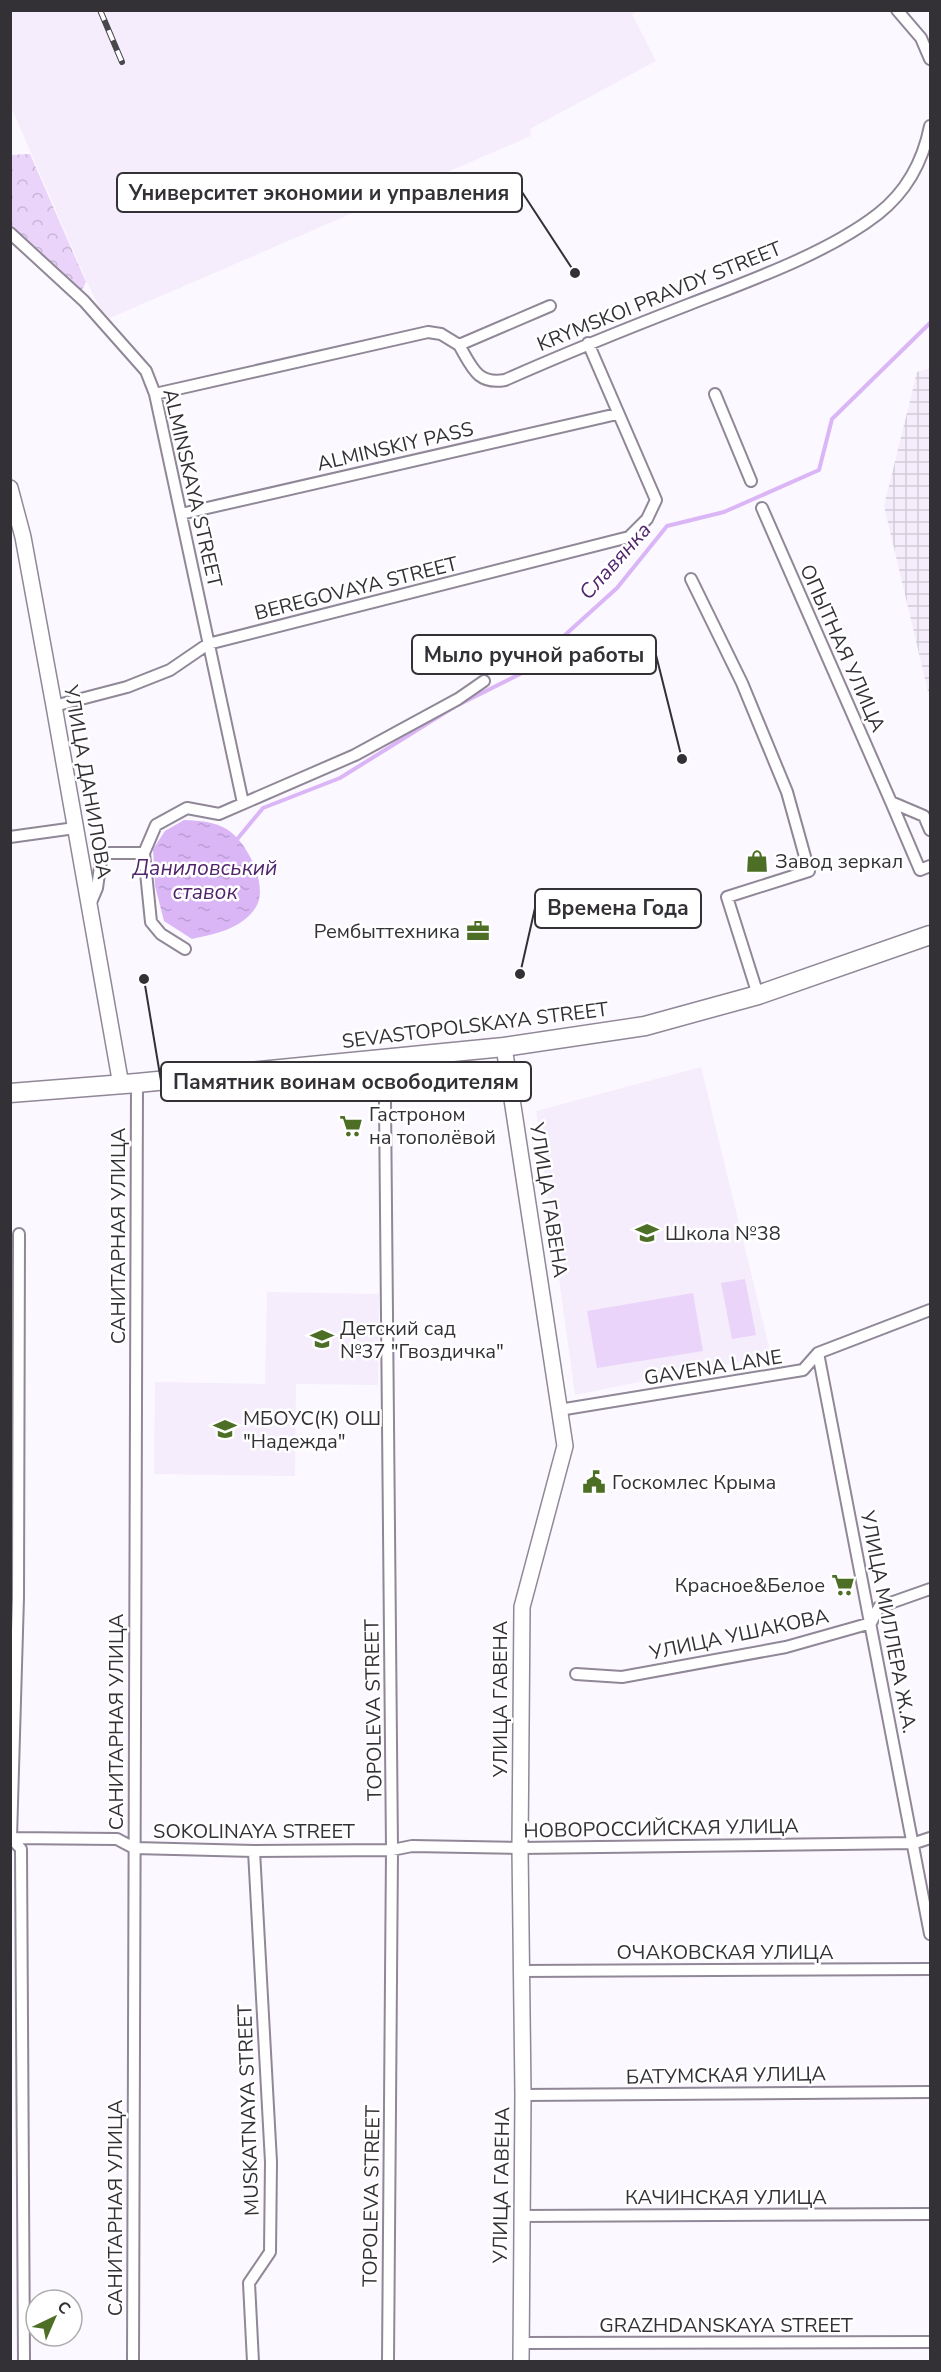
<svg xmlns="http://www.w3.org/2000/svg" width="941" height="2372" font-family="'Nunito Sans',sans-serif">
  <style>
    .built { fill: #f5edfc }
    .industrial { fill: url(#industrial-grid) }
    .grass { fill: #ead4fa }
    .forest { fill: url(#forest-crowns) }
    .water { fill: url(#water-ripples) }
    .lines { fill: none; stroke-linecap: round; stroke-linejoin: round }
    .stream { stroke: #dbb6f6; stroke-width: 4 }
    .street-casing { stroke: #908797; stroke-width: 14 }
    .secondary-casing { stroke: #908797; stroke-width: 18 }
    .primary-casing { stroke: #908797; stroke-width: 21 }
    .street { stroke: #fff; stroke-width: 10 }
    .secondary { stroke: #fff; stroke-width: 15 }
    .primary { stroke: #fff; stroke-width: 18 }
    .rail-casing { stroke: #49464c; stroke-width: 6 }
    .rail { stroke: #fff; stroke-width: 4; stroke-dasharray: 11; stroke-linecap: butt }
    .labels { text-anchor: middle; stroke-width: 5; stroke-linejoin: round; paint-order: stroke }
    .street-label { font-size: 20px; fill: #333036; stroke: #fff }
    .poi-label { font-size: 20px; fill: #333036; stroke: #fff; text-anchor: start }
    .water-label { font-size: 21px; font-style: italic; fill: #51246c; stroke: #fff }
    .leader { fill: none; stroke: #333036; stroke-width: 2 }
    .callout-dot { fill: #333036; stroke: #fff; stroke-width: 2 }
    .callout { fill: #fff; stroke: #333036; stroke-width: 2 }
    .callout-label { font-size: 21px; text-anchor: middle; font-weight: bold; fill: #333036 }
  </style>
  <defs>
    <pattern id="industrial-grid" width="8" height="8" patternUnits="userSpaceOnUse" patternTransform="scale(1.5)"><rect width="8" height="8" fill="#f5edfc"/><path d="M0 4h8M4 0v8" fill="none" stroke="#d2ccd9"/></pattern>
    <pattern id="forest-crowns" width="20" height="18" patternUnits="userSpaceOnUse" patternTransform="scale(1.5)"><rect width="20" height="18" fill="#ead4fa"/><path d="M2 6a3 3 0 1 1 6 0M12 15a3 3 0 1 1 6 0" fill="none" stroke="#c9b6d7"/></pattern>
    <pattern id="water-ripples" width="26" height="14" patternUnits="userSpaceOnUse" patternTransform="scale(1.5)"><rect width="26" height="14" fill="#dbb6f6"/><path d="M2 4q2-2 4 0t4 0M15 11q2-2 4 0t4 0" fill="none" stroke="#bc9dd4"/></pattern>
  </defs>
  <rect width="100%" height="100%" fill="#fcf8ff"/>
  <path class="built" d="M10,11H639L632,14L656,61L530,129L531,136L110,318L100,309L87,282L11,107Z
    M701,1067L771,1355L575,1395L536,1111Z
    M267,1292L379,1294L378,1385L296,1384L295,1476L154,1474L155,1382L265,1384Z"/>
  <path class="industrial" d="M930,368V700L884,506L917,372Z"/>
  <path class="grass" d="M745,1279L756,1335L732,1339L721,1283Z
    M693,1293L703,1351L597,1368L587,1311Z"/>
  <path class="forest" d="M30,154L86,282L82,290L64,278L11,231V155Z"/>
  <path class="water" d="M184,820C200,821 214,821 228,830C247,842 269,886 256,907C242,929 215,934 192,939L164,921L155,886L153,849L165,831Z"/>
  <g class="lines">
    <path class="stream" d="M234,843L263,808L340,778L454,707L524,672L617,588L667,526L724,512L819,470L832,419L930,323"/>
    <g class="street-casing">
      <path id="street" d="M897,10L921,38L930,59
        M10,233L84,301L146,371L155,394L243,803
        M550,306L459,345C472,367 477,385 505,380C566,353 628,328 690,304C749,281 828,253 878,214C906,192 923,161 930,126
        M155,394L428,332L441,334L459,345
        M715,394L751,481
        M762,508L891,802L924,816L930,830
        M181,514L617,414
        M691,579L742,683L787,792L809,871L727,897L758,995
        M54,706L127,687L170,670L208,644L629,537L647,519L656,500L588,343
        M891,802L920,870L930,866
        M10,837L75,828
        M144,853L156,825L187,808L219,814L355,755L458,699L484,681
        M89,907L97,888L102,853H144L151,922L161,934L185,949
        M382,1058L385,1102L392,1850L388,2362
        M19,1234L18,1597L11,1838L21,1849L24,2362
        M818,1353L930,1934
        M559,1410L803,1370L818,1353L930,1310
        M576,1674L622,1677L786,1647L871,1623L879,1607L930,1589
        M10,1838L117,1839L134,1848L254,1851L392,1850L412,1846L520,1848L915,1843L930,1838
        M520,1971L930,1969
        M523,2095L930,2092
        M521,2216L930,2214
        M521,2343L930,2342
        M133,2362L137,1083
        M253,2362L249,2283L270,2252L271,2162L254,1851"/>
    </g>
    <g class="secondary-casing">
      <path id="secondary" d="M10,488L23,537L54,706L121,1085
        M504,1047L565,1446L522,1607L520,1848L523,2095L521,2362"/>
    </g>
    <g class="primary-casing">
      <path id="primary" d="M10,1093L137,1083L504,1047L645,1026L758,995L930,935"/>
    </g>
    <use href="#street" class="street"/>
    <use href="#secondary" class="secondary"/>
    <use href="#primary" class="primary"/>
    <g class="rail-casing">
      <path id="rail" d="M100,10L122,62"/>
    </g>
    <use href="#rail" class="rail"/>
  </g>
  <defs>
    <g id="shop-bare" transform="scale(1.8)"><path d="M-5-2.5h2.3a2.7 3.5 0 0 1 5.4 0H5L5.5 6h-11ZM-1.5-2.5h3a1.5 2.3 0 0 0-3 0Z" fill="#4c6e25" stroke="#fff" stroke-width="2.5" paint-order="stroke"/></g>
    <g id="office-bare" transform="scale(1.8)"><path d="M-6-3h4V-5.5h4V-3h4V5H-6ZM-1-4.5V-3h2v-1.5ZM-6 0V1H6V0Z" fill="#4c6e25" stroke="#fff" stroke-width="2.5" paint-order="stroke"/></g>
    <g id="supermarket-bare" transform="scale(1.8)"><path d="M-6-5.5h2.5l.6 2H6L4.5 2H-2.5L-4.4-4H-6ZM-1.5 3.2a1.3 1.3 0 1 0 .1 0ZM3 3.2a1.3 1.3 0 1 0 .1 0Z" fill="#4c6e25" stroke="#fff" stroke-width="2.5" paint-order="stroke"/></g>
    <g id="school-bare" transform="scale(1.8)"><path d="M0-5L7-2L0 1L-7-2ZM-4 1L0 2.5L4 1V4Q0 6-4 4Z" fill="#4c6e25" stroke="#fff" stroke-width="2.5" paint-order="stroke"/></g>
    <g id="civic-bare" transform="scale(1.8)"><path d="M-.6-6.5H3V-4.5H.6V-3L4-1V1h2V6H-6V1h2V-1L-.6-3ZM-1.2 2.5V6h2.4V2.5Z" fill="#4c6e25" stroke="#fff" stroke-width="2.5" paint-order="stroke"/></g>
  </defs>
  <g fill-rule="evenodd">
    <use href="#shop-bare" x="757" y="861"/>
    <use href="#office-bare" x="478" y="931"/>
    <use href="#supermarket-bare" x="351" y="1126"/>
    <use href="#school-bare" x="647" y="1233"/>
    <use href="#school-bare" x="322" y="1339"/>
    <use href="#school-bare" x="225" y="1429"/>
    <use href="#civic-bare" x="594" y="1482"/>
    <use href="#supermarket-bare" x="843" y="1585"/>
  </g>
  <g class="labels">
    <g class="street-label">
      <text transform="translate(659 296) rotate(-22)" y="7">KRYMSKOI PRAVDY STREET</text>
      <text transform="translate(395 446) rotate(-13)" y="7">ALMINSKIY PASS</text>
      <text transform="translate(193 488) rotate(77)" y="7">ALMINSKAYA STREET</text>
      <text transform="translate(356 588) rotate(-14)" y="7">BEREGOVAYA STREET</text>
      <text transform="translate(843 648) rotate(66)" y="7">ОПЫТНАЯ УЛИЦА</text>
      <text transform="translate(88 782) rotate(80)" y="7">УЛИЦА ДАНИЛОВА</text>
      <text transform="translate(475 1025) rotate(-7)" y="7">SEVASTOPOLSKAYA STREET</text>
      <text transform="translate(549 1200) rotate(81)" y="7">УЛИЦА ГАВЕНА</text>
      <text transform="translate(118 1236) rotate(-90)" y="7">САНИТАРНАЯ УЛИЦА</text>
      <text transform="translate(713 1367) rotate(-9)" y="7">GAVENA LANE</text>
      <text transform="translate(889 1622) rotate(79)" y="7">УЛИЦА МИЛЛЕРА Ж.А.</text>
      <text transform="translate(739 1634) rotate(-12)" y="7">УЛИЦА УШАКОВА</text>
      <text transform="translate(500 1699) rotate(-90)" y="7">УЛИЦА ГАВЕНА</text>
      <text transform="translate(373 1710) rotate(-91)" y="7">TOPOLEVA STREET</text>
      <text transform="translate(116 1722) rotate(-90)" y="7">САНИТАРНАЯ УЛИЦА</text>
      <text transform="translate(661 1828) rotate(-1)" y="7">НОВОРОССИЙСКАЯ УЛИЦА</text>
      <text x="254" y="1838">SOKOLINAYA STREET</text>
      <text x="725" y="1959">ОЧАКОВСКАЯ УЛИЦА</text>
      <text transform="translate(726 2075) rotate(-1)" y="7">БАТУМСКАЯ УЛИЦА</text>
      <text transform="translate(248 2110) rotate(-92)" y="7">MUSKATNAYA STREET</text>
      <text transform="translate(501 2185) rotate(-89)" y="7">УЛИЦА ГАВЕНА</text>
      <text transform="translate(371 2196) rotate(-89)" y="7">TOPOLEVA STREET</text>
      <text x="726" y="2204">КАЧИНСКАЯ УЛИЦА</text>
      <text transform="translate(115 2208) rotate(-90)" y="7">САНИТАРНАЯ УЛИЦА</text>
      <text x="726" y="2332">GRAZHDANSKAYA STREET</text>
    </g>
    <g class="poi-label">
      <text x="775" y="868">Завод зеркал</text>
      <text x="460" y="938" text-anchor="end">Рембыттехника</text>
      <text x="369" y="1121">Гастроном<tspan x="369" dy="23">на тополёвой</tspan></text>
      <text x="665" y="1240">Школа №38</text>
      <text x="340" y="1335">Детский сад<tspan x="340" dy="23">№37 "Гвоздичка"</tspan></text>
      <text x="243" y="1425">МБОУС(К) ОШ<tspan x="243" dy="23">"Надежда"</tspan></text>
      <text x="612" y="1489">Госкомлес Крыма</text>
      <text x="825" y="1592" text-anchor="end">Красное&amp;Белое</text>
    </g>
    <g class="water-label">
      <text transform="translate(615 561) rotate(-48)" y="7">Славянка</text>
      <text x="205" y="875">Даниловський<tspan x="205" dy="24">ставок</tspan></text>
    </g>
  </g>
  <path class="leader" d="M575 273L522 192M682 759L656 655M520 974L535 908M144 979L161 1081"/>
  <g class="callout-dot">
    <circle cx="575" cy="273" r="6"/>
    <circle cx="682" cy="759" r="6"/>
    <circle cx="520" cy="974" r="6"/>
    <circle cx="144" cy="979" r="6"/>
  </g>
  <g class="callout">
    <rect x="117" y="173" width="405" height="39" rx="6"/>
    <rect x="412" y="635" width="244" height="39" rx="6"/>
    <rect x="535" y="889" width="166" height="39" rx="6"/>
    <rect x="161" y="1062" width="370" height="39" rx="6"/>
  </g>
  <g class="callout-label">
    <text x="319" y="200">Университет экономии и управления</text>
    <text x="534" y="662">Мыло ручной работы</text>
    <text x="618" y="915">Времена Года</text>
    <text x="346" y="1089">Памятник воинам освободителям</text>
  </g>
  <rect width="941" height="2372" fill="none" stroke="#333036" stroke-width="24"/>
  <g transform="translate(54 2318) rotate(44)"><circle r="28" fill="#ffffff" stroke="#adacaf" stroke-width="1.5"/>
  <path d="M0-4.5L10 22L0 15L-10 22Z" fill="#4c6e25"/>
  <text y="-9" font-size="16" font-weight="bold" text-anchor="middle" fill="#333036">С</text>
  </g>
</svg>
